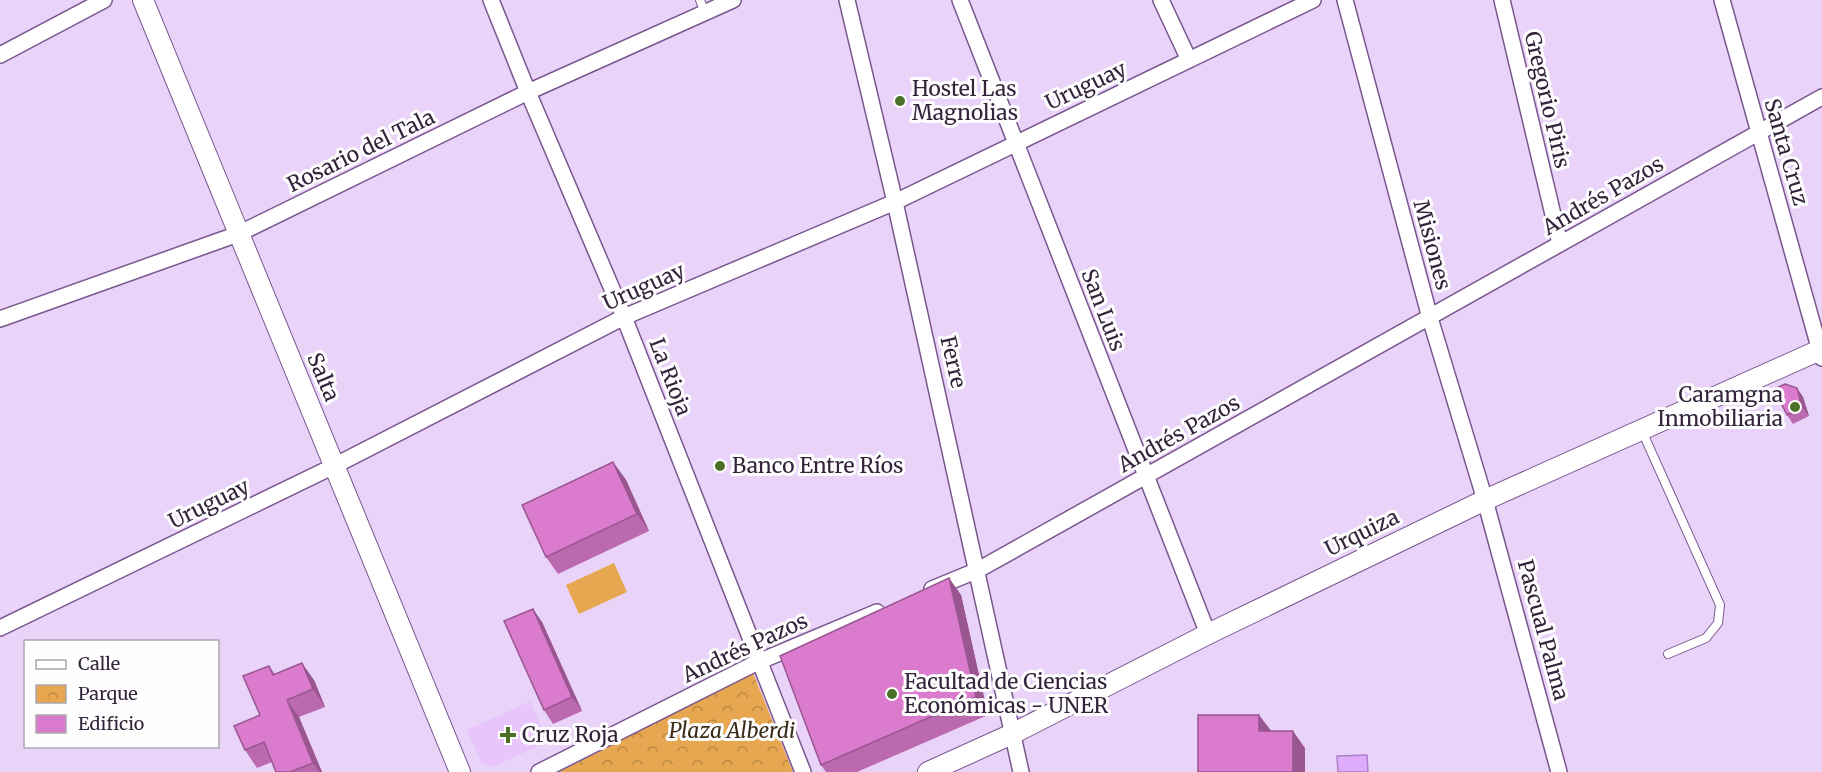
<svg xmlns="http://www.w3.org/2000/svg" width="1822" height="772" font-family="Merriweather,serif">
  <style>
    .built { fill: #e8c5fd }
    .park { fill: url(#park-crowns) }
    .pitch { fill: #e7a750 }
    .water { fill: #dfabfd; stroke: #ab82c3; stroke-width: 1.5 }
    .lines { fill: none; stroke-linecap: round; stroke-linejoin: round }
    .service-casing { stroke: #7a568e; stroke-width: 10 }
    .minor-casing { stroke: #7a568e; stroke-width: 18 }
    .tertiary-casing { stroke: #7a568e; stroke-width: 22 }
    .service { stroke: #fff; stroke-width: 8 }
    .minor { stroke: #fff; stroke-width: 15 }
    .tertiary { stroke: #fff; stroke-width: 20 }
    .wall { fill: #bb6ab0 }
    .shaded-wall { fill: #995690 }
    .building { fill: #da7bcd; stroke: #995690; stroke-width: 1.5 }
    .poi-dot { fill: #4a6f28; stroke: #fefefe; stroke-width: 2 }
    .labels { text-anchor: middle; stroke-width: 6; stroke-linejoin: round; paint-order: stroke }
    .street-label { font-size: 21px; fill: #33243c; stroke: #fefefe }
    .poi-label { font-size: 21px; fill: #33243c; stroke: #fefefe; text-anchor: start }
    .park-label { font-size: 21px; font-style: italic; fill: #392b18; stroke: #fefefe }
  </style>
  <defs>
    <pattern id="park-crowns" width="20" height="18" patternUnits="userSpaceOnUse" patternTransform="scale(1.5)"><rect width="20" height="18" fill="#e7a750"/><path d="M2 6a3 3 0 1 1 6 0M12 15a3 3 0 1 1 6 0" fill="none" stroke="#bc8844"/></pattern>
  </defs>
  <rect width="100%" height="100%" fill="#ead3f9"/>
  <path class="built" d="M530,701L548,741L494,767L481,762L467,730Z"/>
  <path class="park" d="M753,673L793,772H559Z"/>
  <path class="pitch" d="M614,563L627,592L579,614L566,585Z"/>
  <path class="water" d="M1367,755L1368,772H1338L1337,756Z"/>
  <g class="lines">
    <g class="service-casing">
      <path id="service" d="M700,0L705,13
        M1642,431L1720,605L1718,623L1706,638L1668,654"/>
    </g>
    <g class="minor-casing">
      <path id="minor" d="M491,0L528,92L624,317L803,772
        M847,0L895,202L1021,772
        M960,0L1208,634
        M1161,0L1189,60
        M1345,0L1430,318L1485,500L1559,772
        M1502,0L1560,244
        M1722,0L1822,358
        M0,55L104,0
        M0,319L238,234L528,92L733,0
        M932,589L978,570L1822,97
        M0,628L334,466L624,317L895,202L1313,0
        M539,772L758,662L877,612"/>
    </g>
    <g class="tertiary-casing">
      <path id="tertiary" d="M143,0L460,772
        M928,772L1012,734L1208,634L1485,500L1822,349"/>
    </g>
    <use href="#service" class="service"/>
    <use href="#minor" class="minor"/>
    <use href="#tertiary" class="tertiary"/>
  </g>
  <path class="wall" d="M1797,388L1803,397L1809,416L1793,424L1787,415Z
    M613,462L626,480L649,531L558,574L546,557Z
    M949,578L961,595L988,715L857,772H826L821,765Z
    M542,622L582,711L553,724L544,710Z
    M269,666L275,674L314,680L325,707L299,717L322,772H276L272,762L257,768L245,750L260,715Z"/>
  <path class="shaded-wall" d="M1797,388L1803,397L1809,416L1802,407Z
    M613,462L626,480L649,531L637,514Z
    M949,578L961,595L988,715L976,697Z
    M533,609L542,622L582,711L572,697Z
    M302,663L314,680L325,707L313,689Z
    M287,700L299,717L322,772H319L313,763Z
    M1259,715L1272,732L1259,731Z
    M1293,731L1305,748V772H1293Z"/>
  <path class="building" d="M1785,384L1797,388L1802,407L1787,415L1774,389Z
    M613,462L637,514L546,557L522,505Z
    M949,578L976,697L821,765L780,656Z
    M533,609L572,697L544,710L504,621Z
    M302,663L313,689L287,700L313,763L290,772H276L264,742L245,750L234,726L260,715L243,676L269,666L273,675Z
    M1198,715H1259V731H1293V772H1198Z"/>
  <g class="poi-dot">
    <circle cx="900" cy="101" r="6"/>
    <circle cx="1795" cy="407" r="6"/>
    <circle cx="720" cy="466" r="6"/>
    <circle cx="892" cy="694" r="6"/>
    <path d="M505 726h6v6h6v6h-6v6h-6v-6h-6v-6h6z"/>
  </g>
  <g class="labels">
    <g class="street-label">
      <text transform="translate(1086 86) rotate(-25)" y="7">Uruguay</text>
      <text transform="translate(1547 100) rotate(77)" y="7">Gregorio Piris</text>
      <text transform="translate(361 151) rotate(-26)" y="7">Rosario del Tala</text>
      <text transform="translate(1786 152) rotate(74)" y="7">Santa Cruz</text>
      <text transform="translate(1603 196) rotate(-30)" y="7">Andrés Pazos</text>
      <text transform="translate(1432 245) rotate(75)" y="7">Misiones</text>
      <text transform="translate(644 287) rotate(-24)" y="7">Uruguay</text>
      <text transform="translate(1103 310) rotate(69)" y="7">San Luis</text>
      <text transform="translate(953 362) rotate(77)" y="7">Ferre</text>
      <text transform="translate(323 377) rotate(67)" y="7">Salta</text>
      <text transform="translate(670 377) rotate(69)" y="7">La Rioja</text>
      <text transform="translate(1179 434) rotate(-29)" y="7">Andrés Pazos</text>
      <text transform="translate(209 504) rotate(-26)" y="7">Uruguay</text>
      <text transform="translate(1362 533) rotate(-26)" y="7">Urquiza</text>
      <text transform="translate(1543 630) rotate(75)" y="7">Pascual Palma</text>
      <text transform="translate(745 648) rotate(-25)" y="7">Andrés Pazos</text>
    </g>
    <g class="poi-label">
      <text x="912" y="96">Hostel Las<tspan x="912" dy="24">Magnolias</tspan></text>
      <text x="1783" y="402" text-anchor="end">Caramgna<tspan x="1783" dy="24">Inmobiliaria</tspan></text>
      <text x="732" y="473">Banco Entre Ríos</text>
      <text x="904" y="689">Facultad de Ciencias<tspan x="904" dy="24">Económicas - UNER</tspan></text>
      <text x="522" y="742">Cruz Roja</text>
    </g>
    <g class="park-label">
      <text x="732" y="738">Plaza Alberdi</text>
    </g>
  </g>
  <rect x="24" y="640" width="195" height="108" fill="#fefefe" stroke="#ada7b0" stroke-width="1.5"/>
  <rect x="36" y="660" width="30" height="9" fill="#ffffff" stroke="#ada7b0" stroke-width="1.5"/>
  <text x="78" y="670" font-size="18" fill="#33243c">Calle</text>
  <rect x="36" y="685" width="30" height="18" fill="url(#park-crowns)" stroke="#ada7b0" stroke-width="1.5"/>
  <text x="78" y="700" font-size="18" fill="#33243c">Parque</text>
  <rect x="36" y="715" width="30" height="18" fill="#da7bcd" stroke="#ada7b0" stroke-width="1.5"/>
  <text x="78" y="730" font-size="18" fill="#33243c">Edificio</text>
</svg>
